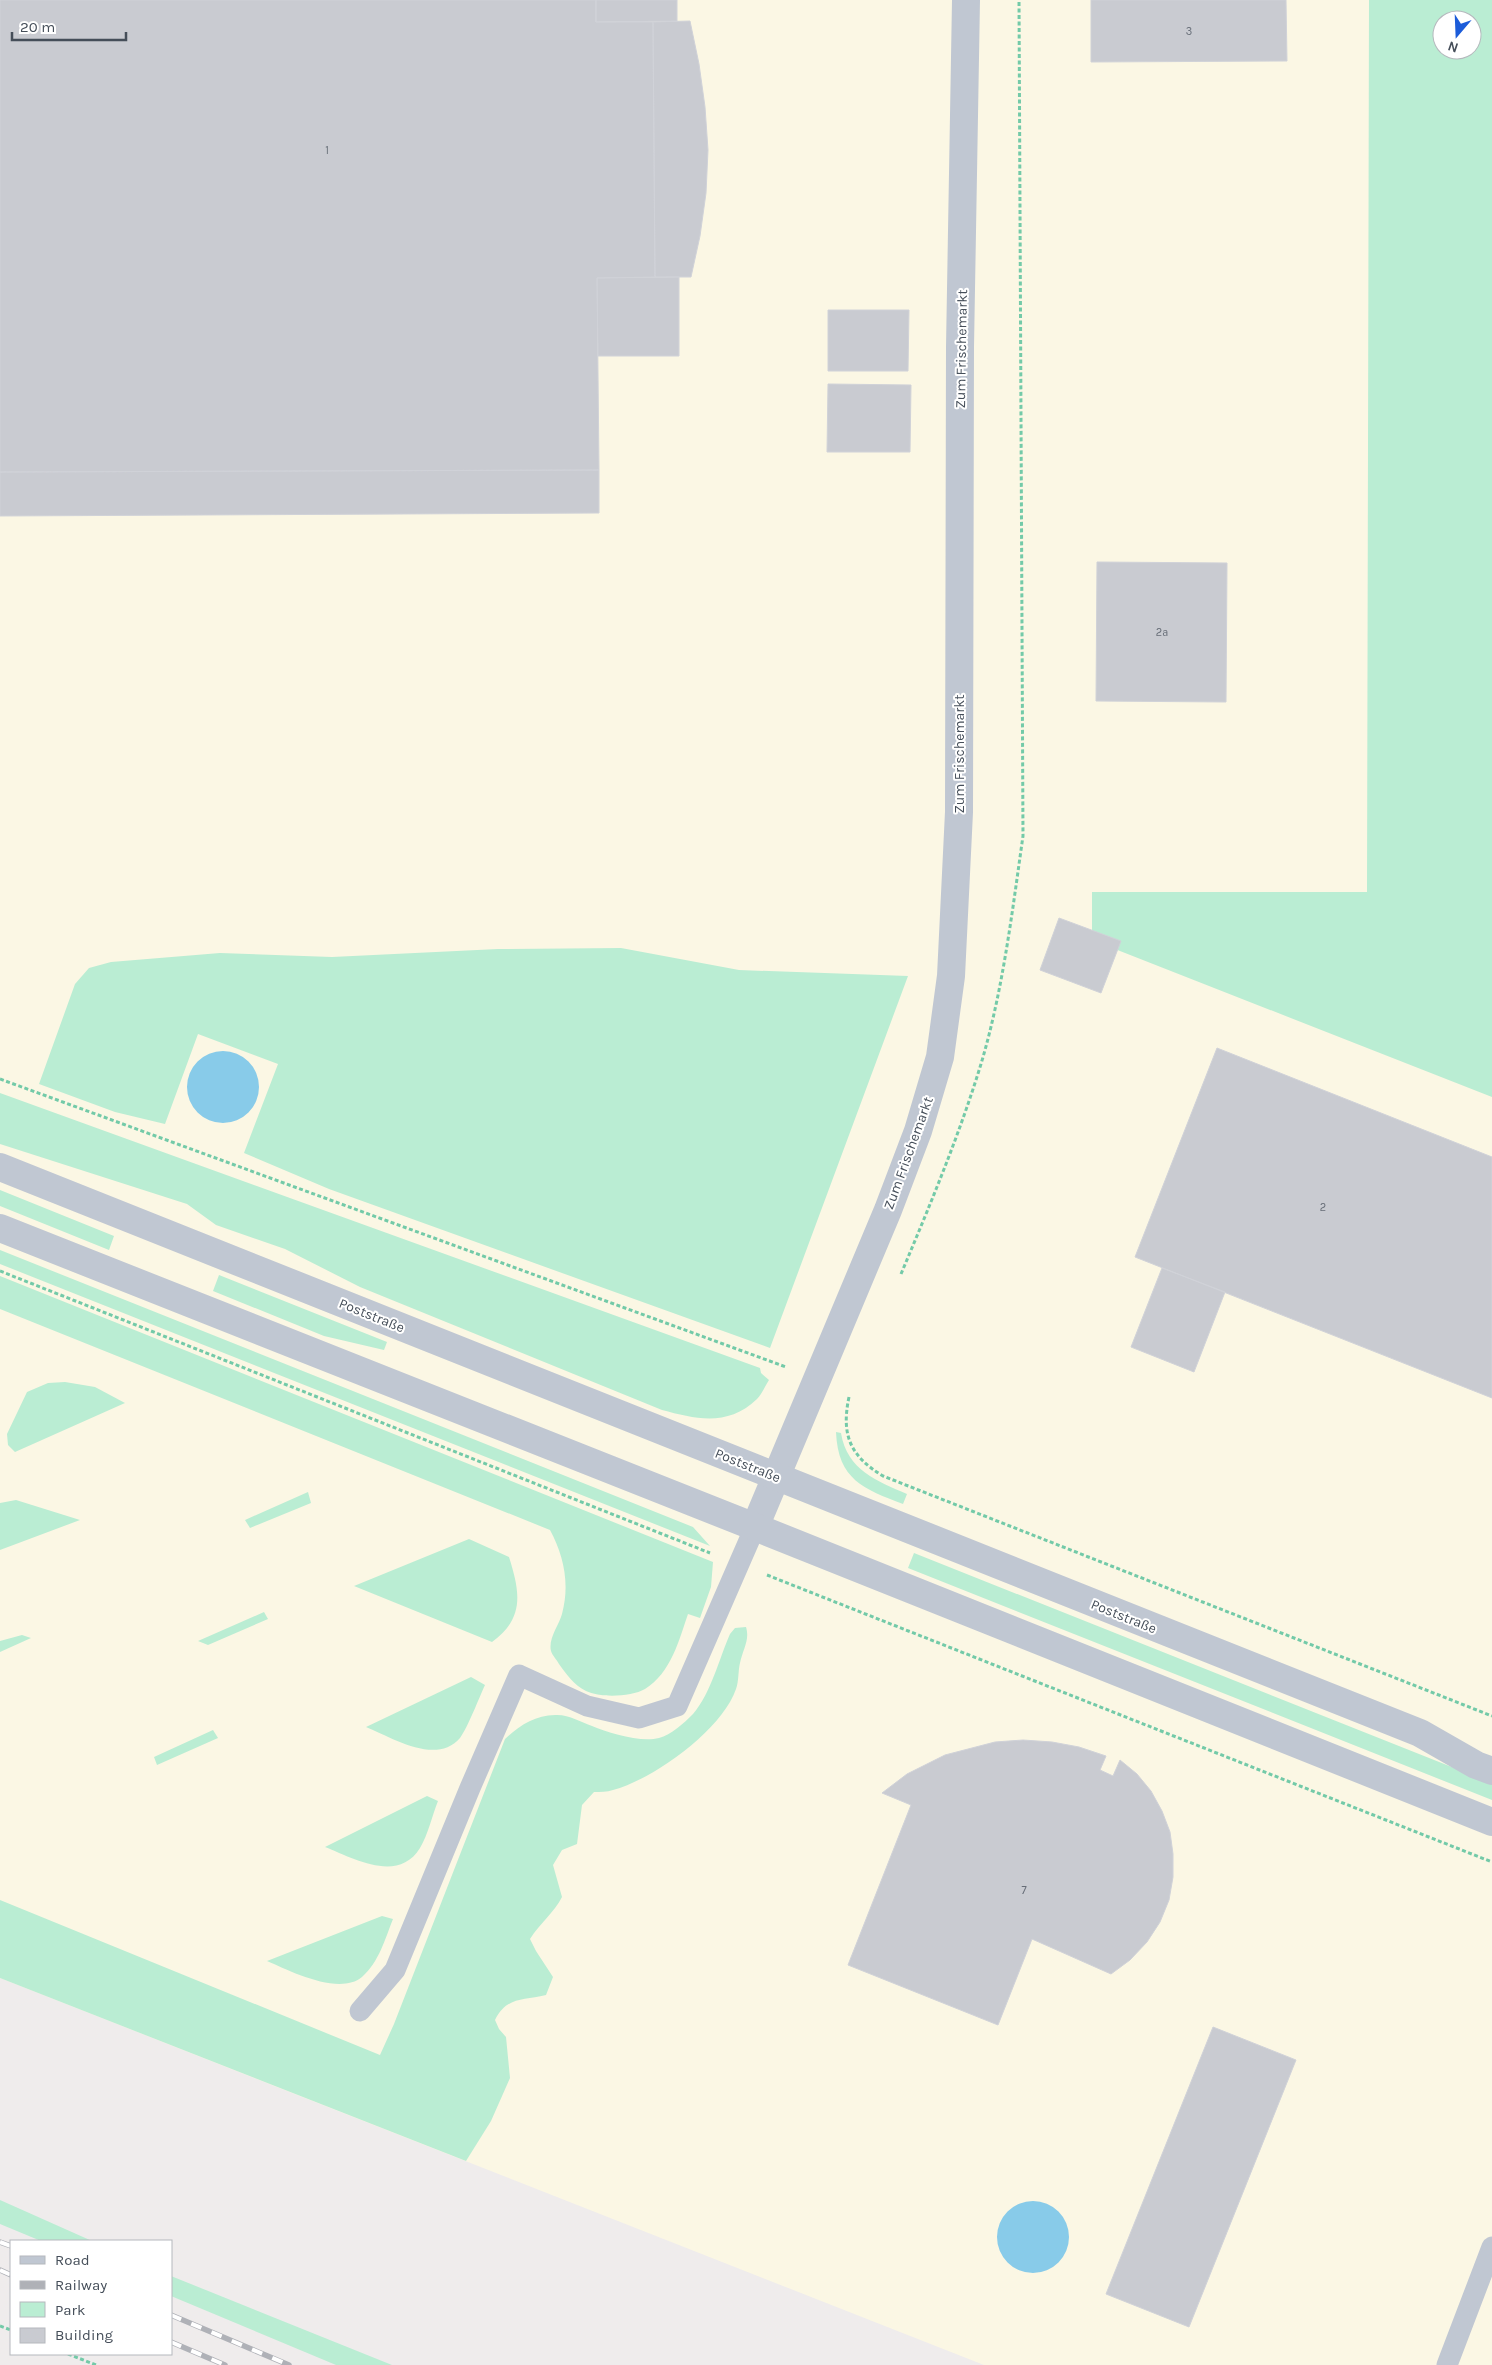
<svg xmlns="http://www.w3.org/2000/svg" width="1492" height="2365" font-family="Karla,sans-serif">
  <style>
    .commercial { fill: #fbf7e4; fill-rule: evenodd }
    .green { fill: #baedd3; fill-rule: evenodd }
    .water { fill: #88cbe9 }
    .building { fill: #c9cbd1; stroke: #d0d2d8 }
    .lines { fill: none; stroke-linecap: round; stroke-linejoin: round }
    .path { stroke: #73caa8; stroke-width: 3; stroke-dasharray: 4 2.5; stroke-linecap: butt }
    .service { stroke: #c0c7d2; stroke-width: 21 }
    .minor { stroke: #c0c7d2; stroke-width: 28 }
    .tertiary { stroke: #c0c7d2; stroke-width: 28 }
    .rail-casing { stroke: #afb1b7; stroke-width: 5.5 }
    .rail { stroke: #fff; stroke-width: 4; stroke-dasharray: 11; stroke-linecap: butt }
    .labels { text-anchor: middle; stroke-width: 4; stroke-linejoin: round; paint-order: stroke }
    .number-label { font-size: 11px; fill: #666d77 }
    .street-label { font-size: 14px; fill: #454e59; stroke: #fff }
  </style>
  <rect width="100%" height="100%" fill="#efecec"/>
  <path class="commercial" d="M0,0H1492V2365H984L0,1978ZM1442,20H1472V50H1442Z"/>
  <path class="green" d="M1369,0H1492V1097L1092,940V892H1367ZM1442,20H1472V50H1442Z
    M621,948L739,970L908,976L770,1348L329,1189L244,1153L278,1064L198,1034L165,1124L115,1112L39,1084L75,984L89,968L111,962L220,953L332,957L498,949Z
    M0,1093L760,1368L761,1373L769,1380C765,1386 762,1394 757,1399C728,1427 696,1419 662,1410L360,1287L285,1249L216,1225L187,1204L0,1144Z
    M0,1190L114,1236L109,1250L0,1206Z
    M0,1250L693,1527L710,1546L0,1264Z
    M219,1275L387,1342L384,1350L324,1336L213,1291Z
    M0,1276L713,1562L711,1587L700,1618L688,1614C679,1640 671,1673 645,1689C631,1697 600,1698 586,1691C574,1685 566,1674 559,1664C557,1660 552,1655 551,1651C548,1639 559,1625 562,1614C570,1584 564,1556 550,1530L0,1309Z
    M65,1382L95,1387L125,1403L15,1452L8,1445L7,1434L27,1392L48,1383Z
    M836,1432L841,1433C847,1470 877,1481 907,1494L903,1504C864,1489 838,1480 836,1432Z
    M308,1492L311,1503L250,1528L245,1520Z
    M16,1500L80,1520L0,1550V1503Z
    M469,1539L509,1557C520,1592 525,1618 492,1642L354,1586Z
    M914,1553L1492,1783V1800L908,1568Z
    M264,1612L268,1619L208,1645L198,1641Z
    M746,1627C750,1640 743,1649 740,1663C738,1671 739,1681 736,1689C722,1730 654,1779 613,1790C607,1792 600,1792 594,1792L582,1805L577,1844L562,1850L553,1865L562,1897C554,1913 540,1923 530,1939L536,1951L553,1977L546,1995C523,2001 507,1996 495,2020L499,2029L506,2037L510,2078L491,2121L466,2161L0,1978V1900L380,2055L394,2024L505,1739C519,1726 535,1715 555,1715C568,1714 581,1722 592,1726C609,1733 641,1743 659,1738C671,1735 684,1723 693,1714C711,1693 719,1659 730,1634L735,1628Z
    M22,1635L31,1638L0,1652V1641Z
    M471,1677L485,1685C479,1698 468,1727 460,1738C436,1766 391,1737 366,1727Z
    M213,1730L218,1738L157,1765L154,1757Z
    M427,1796L438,1801C432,1816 428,1835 420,1848C398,1884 353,1858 325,1847Z
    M382,1916L393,1919C385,1939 379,1962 362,1977C339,1996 290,1971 267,1961Z
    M0,2200L92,2241H41L0,2224Z
    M171,2276L392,2365H336L171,2296Z"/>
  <path class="water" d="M187 1087a36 36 0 1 1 72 0a36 36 0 1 1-72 0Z
    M997 2237a36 36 0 1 1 72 0a36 36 0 1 1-72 0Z"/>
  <path class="building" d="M0,0H596V22H653L655,277L597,278L599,470L0,472Z
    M596,0H677V21L596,22Z
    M1091,0H1286L1287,61L1091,62Z
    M690,21L699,64L705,107L708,150L706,193L700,236L691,277H655L653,22Z
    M679,277V356H598L597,278Z
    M828,310H909L908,371H828Z
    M828,384L911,385L910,452H827Z
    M599,470V513L0,516V472Z
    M1097,562L1227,563L1226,702L1096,701Z
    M1059,918L1121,941L1101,993L1040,970Z
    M1217,1048L1492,1157V1398L1135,1257Z
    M1162,1268L1225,1292L1194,1372L1131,1347Z
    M1023,1740L1052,1742L1079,1747L1106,1756L1100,1770L1113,1776L1120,1760L1137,1774L1151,1791L1162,1811L1170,1832L1173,1854V1877L1169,1900L1160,1922L1147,1942L1130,1960L1111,1974L1032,1939L998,2025L848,1965L911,1805L882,1793L907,1774L945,1755L995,1742Z
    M1213,2027L1296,2060L1189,2327L1106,2294Z"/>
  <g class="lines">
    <path class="path" d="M0,1079L786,1367
      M0,1271L710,1553
      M901,1274C930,1205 959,1136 981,1064C1003,990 1012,913 1023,836L1019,0
      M849,1397C841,1435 850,1456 883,1476L1492,1716
      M767,1575L1492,1862
      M0,2326L11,2330
      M68,2354L96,2365"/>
    <path class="service" d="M360,2011L395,1970L470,1788L519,1675L587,1706L639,1718L677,1706L755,1527
      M1447,2365L1492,2247"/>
    <path class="minor" d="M755,1527L888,1210L918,1131L940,1057L951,976L959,812L960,347L966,0"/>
    <path class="tertiary" d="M0,1167L1420,1733L1476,1765L1492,1771
      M0,1228L755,1527L1492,1822"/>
    <g class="rail-casing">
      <path id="rail" d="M0,2242L11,2246
        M0,2270L11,2275
        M171,2315L289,2365
        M171,2342L225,2365"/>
    </g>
    <use href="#rail" class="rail"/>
  </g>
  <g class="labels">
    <g class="number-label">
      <text x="1189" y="35">3</text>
      <text x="327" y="154">1</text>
      <text x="1162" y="636">2a</text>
      <text x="1323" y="1211">2</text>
      <text x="1024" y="1894">7</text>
    </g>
    <g class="street-label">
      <text transform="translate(961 349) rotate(-89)" y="5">Zum Frischemarkt</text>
      <text transform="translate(959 754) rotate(-90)" y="5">Zum Frischemarkt</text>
      <text transform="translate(908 1153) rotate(-70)" y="5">Zum Frischemarkt</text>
      <text transform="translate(372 1315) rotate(22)" y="5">Poststraße</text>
      <text transform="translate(748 1465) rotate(22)" y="5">Poststraße</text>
      <text transform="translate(1124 1616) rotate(22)" y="5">Poststraße</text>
    </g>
  </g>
  <rect x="10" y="2240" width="162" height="115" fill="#ffffff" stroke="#b5b8bd"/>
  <rect x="20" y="2256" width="25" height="8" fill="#c0c7d2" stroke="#b5b8bd"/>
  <text x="55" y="2265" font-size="15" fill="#454e59">Road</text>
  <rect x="20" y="2281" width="25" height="8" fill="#afb1b7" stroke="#b5b8bd"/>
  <text x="55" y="2290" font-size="15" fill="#454e59">Railway</text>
  <rect x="20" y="2302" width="25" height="15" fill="#baedd3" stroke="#b5b8bd"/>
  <text x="55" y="2315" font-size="15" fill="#454e59">Park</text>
  <rect x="20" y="2328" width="25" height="15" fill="#c9cbd1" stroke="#b5b8bd"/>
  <text x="55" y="2340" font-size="15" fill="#454e59">Building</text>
  <g transform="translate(1457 35) rotate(199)"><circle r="24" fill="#ffffff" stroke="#b5b8bd"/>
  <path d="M0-4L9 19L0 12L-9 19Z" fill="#1c5cd9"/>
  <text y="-8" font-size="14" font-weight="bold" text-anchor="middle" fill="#454e59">N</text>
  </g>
  <path d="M12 32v8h114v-8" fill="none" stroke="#454e59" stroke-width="2.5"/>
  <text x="20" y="32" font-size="15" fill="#454e59" stroke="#ffffff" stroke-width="4" paint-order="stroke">20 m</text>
</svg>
